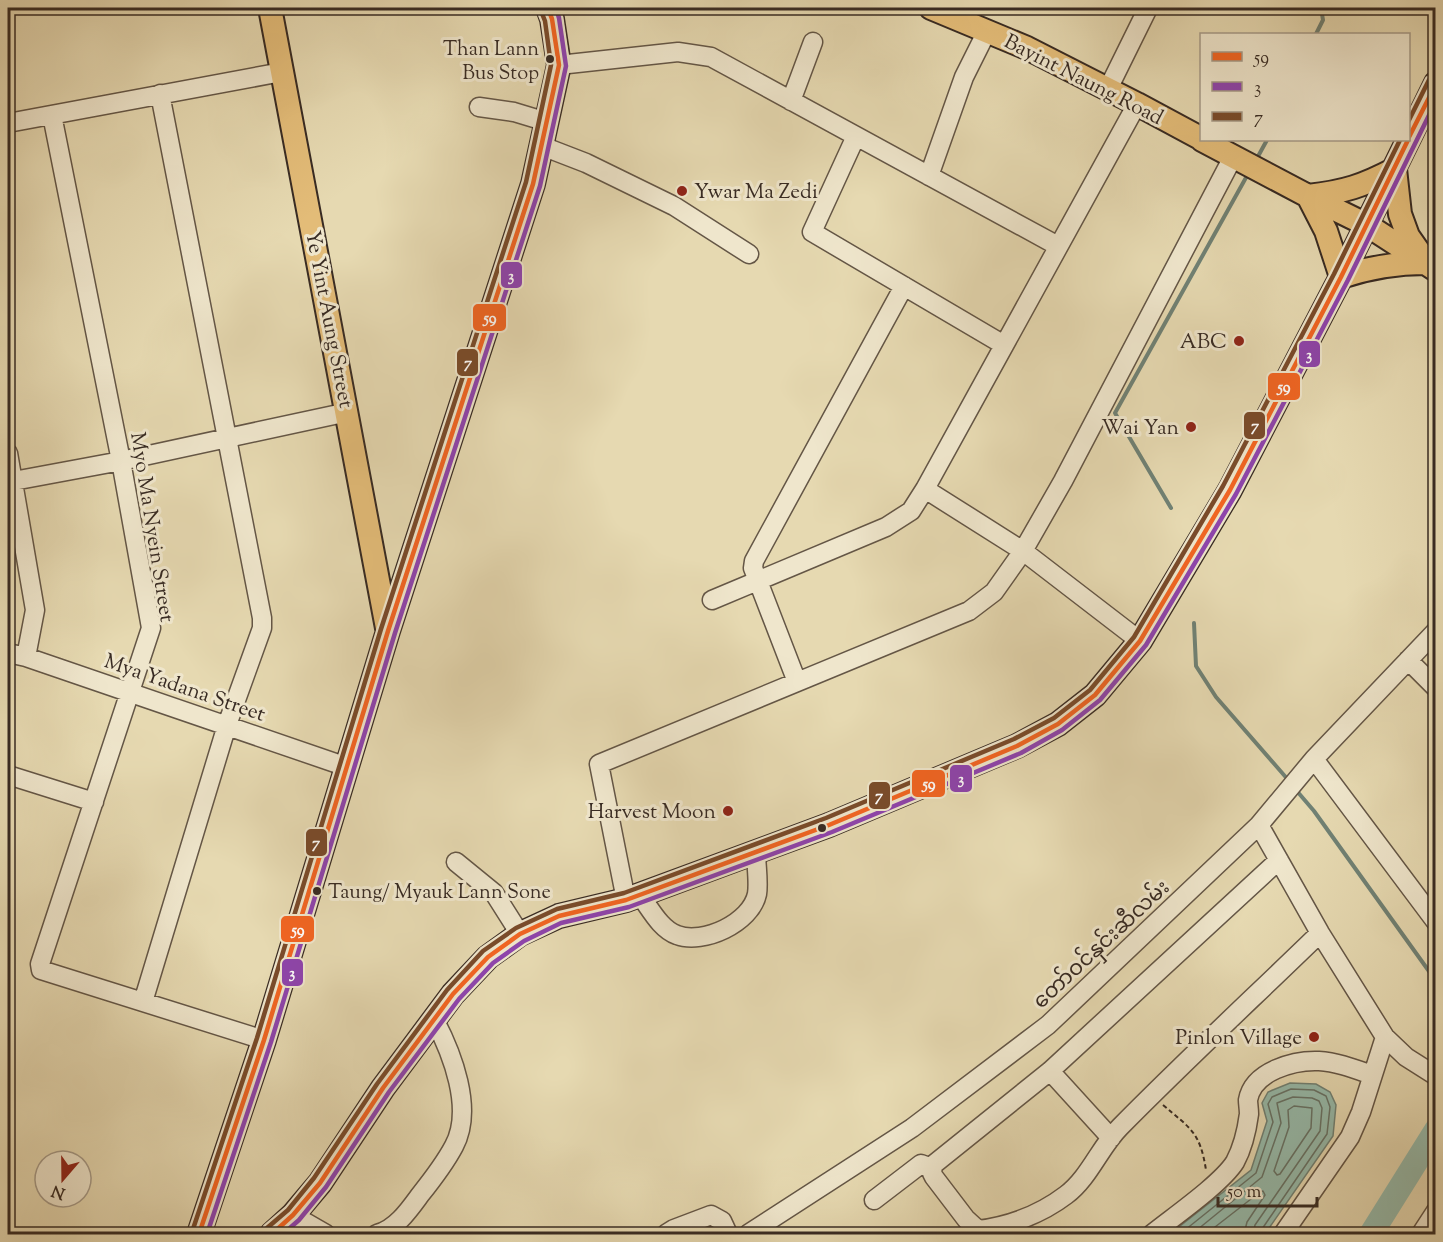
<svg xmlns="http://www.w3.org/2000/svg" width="1443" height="1242" font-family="'Sorts Mill Goudy','Noto Sans Myanmar',serif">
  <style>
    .water { fill: #96baaa; stroke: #708174; stroke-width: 1.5 }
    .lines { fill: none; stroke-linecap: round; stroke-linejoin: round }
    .shore { stroke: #677266; stroke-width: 1.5 }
    .stream { stroke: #708174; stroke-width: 4 }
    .river { stroke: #96baaa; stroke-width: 24 }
    .minor-casing { stroke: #645646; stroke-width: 21 }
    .major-casing { stroke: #382b23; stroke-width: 26 }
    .path { stroke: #382b23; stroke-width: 2; stroke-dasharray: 4.5 3; stroke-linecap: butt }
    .minor { stroke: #efe6cc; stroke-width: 18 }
    .major { stroke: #e3bc78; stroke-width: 22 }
    .bus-1-casing { stroke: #efe6cc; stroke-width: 9 }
    .bus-2-casing { stroke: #efe6cc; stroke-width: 9 }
    .bus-3-casing { stroke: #efe6cc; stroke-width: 9 }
    .bus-1 { stroke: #f26522; stroke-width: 4.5 }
    .bus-2 { stroke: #8e44ad; stroke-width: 4.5 }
    .bus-3 { stroke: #7a4b2a; stroke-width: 4.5 }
    .bus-dot { fill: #382b23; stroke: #efe6cc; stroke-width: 2 }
    .poi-dot { fill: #8f2418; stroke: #efe6cc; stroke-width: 2 }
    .labels { text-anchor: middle; stroke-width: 6; stroke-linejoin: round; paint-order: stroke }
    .bus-label { font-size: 20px; fill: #382b23; stroke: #efe6cc; text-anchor: end }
    .street-label { font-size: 21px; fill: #382b23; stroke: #efe6cc }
    .poi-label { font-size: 21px; fill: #382b23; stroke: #efe6cc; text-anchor: end }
    .line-badge { stroke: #efe6cc; stroke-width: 2 }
    .badge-label { font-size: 16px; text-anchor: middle; font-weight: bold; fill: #fff }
  </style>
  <rect width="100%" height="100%" fill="#e6d9b1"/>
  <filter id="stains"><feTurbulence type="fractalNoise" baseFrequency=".00333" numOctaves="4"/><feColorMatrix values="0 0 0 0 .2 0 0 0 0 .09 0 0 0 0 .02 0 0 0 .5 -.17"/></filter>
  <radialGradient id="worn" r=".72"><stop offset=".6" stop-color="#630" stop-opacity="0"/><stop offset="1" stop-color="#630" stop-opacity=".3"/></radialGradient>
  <path class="water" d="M1290,1083L1316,1084L1330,1092L1336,1105L1333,1136L1265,1234H1170L1251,1170L1267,1121L1262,1103L1268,1092Z"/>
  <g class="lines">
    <path class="shore" d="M1294,1106L1312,1108L1311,1128L1280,1174L1277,1175L1274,1171L1289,1127L1288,1110Z
      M1180,1234L1256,1173L1273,1122L1268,1104L1272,1097L1291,1089L1314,1090L1326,1096L1330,1107L1327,1134L1262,1229L1261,1234
      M1192,1234L1262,1177L1281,1123L1277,1103L1293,1097L1312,1098L1319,1101L1322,1108L1320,1131L1255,1225L1253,1234
      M1206,1234L1260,1192L1263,1191L1265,1195L1247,1222L1244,1234"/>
    <path class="stream" d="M1316,34L1323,20L1321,8
      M1256,160L1267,140
      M1171,508L1115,413L1248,174
      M1194,623L1196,666L1216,697L1290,782
      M1296,790L1314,811L1436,981"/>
    <path class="river" d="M1371,1234L1436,1130"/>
    <g class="minor-casing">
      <path id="minor" d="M559,65L678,52L711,57L1058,246
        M1108,89L1148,8
        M791,101L813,42
        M479,107L514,112L547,122
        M52,115L121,461L151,628L40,964L41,970L264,1040
        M8,123L282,72
        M856,136L812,232L1004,345
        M542,146L586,163L674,206L749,254
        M929,176L964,77L987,31
        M8,453L35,610L26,657
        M8,482L121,461L348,412
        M925,489L1023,551L1140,641
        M712,600L886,527L911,511L925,489L1137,104
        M8,653L26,657L347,767
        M1408,660L1436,688
        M797,682L753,568L754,561L904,286
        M1314,759L1436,922
        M8,775L94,802
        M1259,825L1320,933L1385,1037L1406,1057L1436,1076
        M1279,860L1050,1071L933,1165L932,1173L934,1177L966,1219L978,1230C1009,1226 1041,1214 1066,1195C1089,1178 1100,1147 1120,1127C1185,1061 1253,998 1320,933
        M456,862L494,893L520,934
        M639,894C650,908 660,929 677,935C703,945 751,923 757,894C759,882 756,865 756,852
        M626,900L599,764L969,611L994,592L1023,551L1063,481L1233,157
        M143,1002L227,725L262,628V618L160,94
        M1050,1071L1111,1138
        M874,1200L921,1164L932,1168
        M293,1215L326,1234
        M377,1234C396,1229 409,1210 420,1195C432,1180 445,1163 454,1146C474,1109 452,1053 434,1019
        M666,1234L674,1229L711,1215L722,1221L728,1234
        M748,1234L912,1128L1048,1025L1259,825L1314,759L1436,631
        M1152,1234C1173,1217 1221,1184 1235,1162C1242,1149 1247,1129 1249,1114C1249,1109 1248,1104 1248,1100C1253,1071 1294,1060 1319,1061C1337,1062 1355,1069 1372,1075
        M1283,1234L1350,1137L1361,1112L1385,1037
        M1421,1234L1436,1211"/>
    </g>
    <g class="major-casing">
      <path id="major" d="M270,8L387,628
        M931,8L1027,48L1137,104L1202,139
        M1202,140L1308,196L1367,225L1436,270
        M1395,169L1400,214L1408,236L1422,256
        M1308,196C1344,192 1363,186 1395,169
        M1308,196L1326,231L1341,277
        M1341,277C1370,267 1397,263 1427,263
        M199,1234L264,1040L388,631L533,184L559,65L552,19L548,8
        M272,1234L293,1215L320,1183L383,1088L453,994L488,957L520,934L559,916L626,900L829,825L1017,746L1058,724L1095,695L1140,641L1230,490L1341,277L1436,83"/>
    </g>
    <path class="path" d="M1163,1105C1191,1129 1200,1132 1206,1170"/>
    <use href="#minor" class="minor"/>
    <use href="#major" class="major"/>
    <g class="bus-1-casing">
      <path id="bus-1" d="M1408,139L1436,84
        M199,1234L264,1040L388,631L533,184L559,65L552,19L548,8
        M272,1234L293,1215L320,1183L383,1088L453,994L488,957L520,934L559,916L626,900L829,825L1017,746L1058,724L1095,695L1140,641L1230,490L1341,277L1408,140"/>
    </g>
    <g class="bus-2-casing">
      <path id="bus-2" d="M207,1234L271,1042L395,633L540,186L566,66L559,18L556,8
        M283,1234L299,1220L326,1187L389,1092L459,999L493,963L524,941L561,923L629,907L832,832L1021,753L1062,730L1100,700L1146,645L1236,494L1348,280L1436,101"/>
    </g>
    <g class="bus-3-casing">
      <path id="bus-3" d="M1408,122L1429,80
        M267,1228L288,1210L314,1178L377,1084L447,990L483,951L516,928L557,909L624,893L826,818L1014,739L1054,718L1090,690L1134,637L1223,486L1334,274L1400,140
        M192,1232L257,1038L381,629L526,182L551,65L545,21L541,11"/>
    </g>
    <use href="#bus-1" class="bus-1"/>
    <use href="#bus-2" class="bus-2"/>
    <use href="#bus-3" class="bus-3"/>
  </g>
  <g class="bus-dot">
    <circle cx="550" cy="59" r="5"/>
    <circle cx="822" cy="828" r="5"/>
    <circle cx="317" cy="891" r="5"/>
  </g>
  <g class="poi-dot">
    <circle cx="682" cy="191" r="6"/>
    <circle cx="1239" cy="341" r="6"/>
    <circle cx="1191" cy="427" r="6"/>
    <circle cx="728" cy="811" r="6"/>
    <circle cx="1314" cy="1037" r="6"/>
  </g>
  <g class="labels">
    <g class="bus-label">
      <text x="539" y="55">Than Lann<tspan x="539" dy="24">Bus Stop</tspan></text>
      <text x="328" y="898" text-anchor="start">Taung/ Myauk Lann Sone</text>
    </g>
    <g class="street-label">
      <text transform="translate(1084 79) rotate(27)" y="7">Bayint Naung Road</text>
      <text transform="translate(330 319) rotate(79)" y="7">Ye Yint Aung Street</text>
      <text transform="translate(153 527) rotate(81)" y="7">Myo Ma Nyein Street</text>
      <text transform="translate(185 687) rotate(19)" y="7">Mya Yadana Street</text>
      <text transform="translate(1101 944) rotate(-43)" y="7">တော်ဝင်နှင်းဆီလမ်း</text>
    </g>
    <g class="poi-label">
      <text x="694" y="198" text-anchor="start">Ywar Ma Zedi</text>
      <text x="1227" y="348">ABC</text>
      <text x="1179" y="434">Wai Yan</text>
      <text x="716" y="818">Harvest Moon</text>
      <text x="1302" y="1044">Pinlon Village</text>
    </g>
  </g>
  <g class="line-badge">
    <rect x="500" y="261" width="23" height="28" rx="6" fill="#8e44ad"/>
    <rect x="472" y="303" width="35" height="29" rx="6" fill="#f26522"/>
    <rect x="1298" y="340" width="23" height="28" rx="6" fill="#8e44ad"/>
    <rect x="456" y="348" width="23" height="29" rx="6" fill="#7a4b2a"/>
    <rect x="1267" y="372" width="34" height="29" rx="6" fill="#f26522"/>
    <rect x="1243" y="411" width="23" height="29" rx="6" fill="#7a4b2a"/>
    <rect x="949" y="764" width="24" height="29" rx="6" fill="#8e44ad"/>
    <rect x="911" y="769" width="35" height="29" rx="6" fill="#f26522"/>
    <rect x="868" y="781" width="23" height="29" rx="6" fill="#7a4b2a"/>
    <rect x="305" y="828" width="23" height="29" rx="6" fill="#7a4b2a"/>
    <rect x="280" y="915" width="35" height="28" rx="6" fill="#f26522"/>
    <rect x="281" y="958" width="23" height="29" rx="6" fill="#8e44ad"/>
  </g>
  <g class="badge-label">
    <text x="511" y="281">3</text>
    <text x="490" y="323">59</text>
    <text x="1309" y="360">3</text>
    <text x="468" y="368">7</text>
    <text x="1284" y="392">59</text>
    <text x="1255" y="431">7</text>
    <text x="961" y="784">3</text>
    <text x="929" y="789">59</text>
    <text x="879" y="801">7</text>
    <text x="316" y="848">7</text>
    <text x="298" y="935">59</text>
    <text x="292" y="978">3</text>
  </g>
  <rect width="1443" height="1242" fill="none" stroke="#e6d9b1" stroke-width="30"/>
  <rect x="9" y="9" width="1425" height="1224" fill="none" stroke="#382b23" stroke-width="3"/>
  <rect x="15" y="15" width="1413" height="1212" fill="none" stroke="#382b23" stroke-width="1.5"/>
  <rect x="1200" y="33" width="210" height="108" fill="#efe6cc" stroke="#a69b88" stroke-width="1.5"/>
  <rect x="1212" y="52" width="30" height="9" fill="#f26522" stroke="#a69b88" stroke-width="1.5"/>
  <text x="1254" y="63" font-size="18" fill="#382b23">59</text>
  <rect x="1212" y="82" width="30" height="9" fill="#8e44ad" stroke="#a69b88" stroke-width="1.5"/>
  <text x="1254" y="93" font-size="18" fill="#382b23">3</text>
  <rect x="1212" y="112" width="30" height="9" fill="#7a4b2a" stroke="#a69b88" stroke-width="1.5"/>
  <text x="1254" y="123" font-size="18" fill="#382b23">7</text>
  <g transform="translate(63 1179) rotate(200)"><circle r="28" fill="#efe6cc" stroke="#a69b88" stroke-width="1.5"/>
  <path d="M0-4.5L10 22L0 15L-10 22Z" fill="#8f2418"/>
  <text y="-9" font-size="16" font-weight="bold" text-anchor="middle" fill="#382b23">N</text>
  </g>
  <path d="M1218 1197v9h99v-9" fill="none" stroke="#382b23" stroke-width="3"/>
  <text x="1227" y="1197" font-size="18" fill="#382b23" stroke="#efe6cc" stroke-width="4.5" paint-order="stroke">50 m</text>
  <rect width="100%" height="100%" filter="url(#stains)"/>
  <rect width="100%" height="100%" fill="url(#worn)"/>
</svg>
